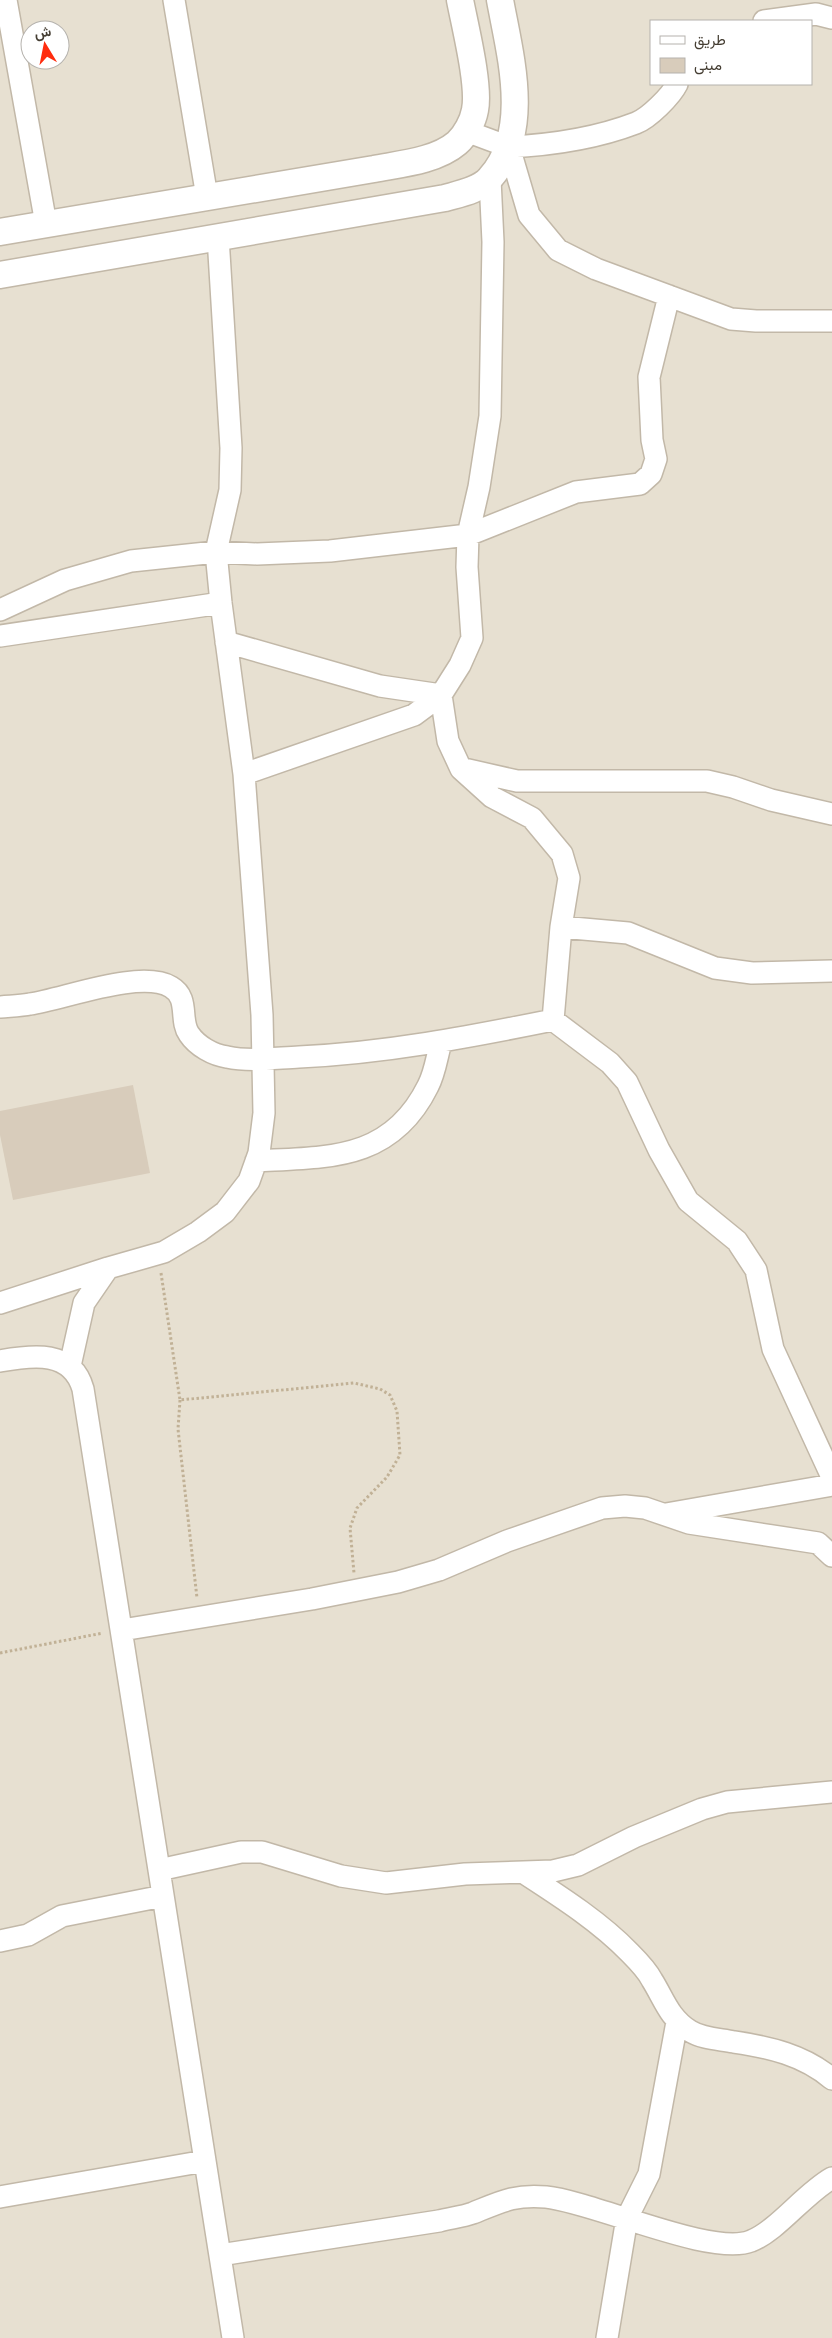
<svg xmlns="http://www.w3.org/2000/svg" width="832" height="2338" font-family="Cabin,Vazirmatn,sans-serif">
  <style>
    .residential { fill: #e7e0d1; fill-rule: evenodd }
    .building { fill: #d8ccbb }
    .lines { fill: none; stroke-linecap: round; stroke-linejoin: round }
    .minor-casing { stroke: #c2b8a8; stroke-width: 24 }
    .tertiary-casing { stroke: #c2b8a8; stroke-width: 29 }
    .path { stroke: #c1b196; stroke-width: 3; stroke-dasharray: 2.5 2.5; stroke-linecap: butt }
    .minor { stroke: #fff; stroke-width: 21 }
    .tertiary { stroke: #fff; stroke-width: 26 }
  </style>
  <rect width="100%" height="100%" fill="#f3eee3"/>
  <path class="residential" d="M0,0H832V2338H0ZM651,21H811V84H651ZM30,30H60V60H30Z"/>
  <path class="building" d="M133,1085L150,1173L13,1200L0,1135V1111Z"/>
  <g class="lines">
    <g class="minor-casing">
      <path id="minor" d="M6,0L46,224
        M174,0L207,197
        M764,21L816,14L832,18
        M466,131L509,147L529,215L558,250L596,269L731,319L756,321H832
        M509,147C550,145 597,138 636,123C649,118 671,96 677,84
        M0,610L65,580L131,561L216,552L257,554L330,551L468,535L576,492L640,484L651,474L656,459L652,440L649,377L669,296
        M0,636L221,603
        M226,642L380,686L441,695L448,741L461,769L492,797L532,818L562,854L569,878L561,927L553,1020
        M464,769L517,781H707L733,787L771,800L832,814
        M244,774L414,715L441,695L460,665L472,638L467,567L468,535L479,487L490,416L493,242L490,179
        M561,927L628,933L715,968L752,973L832,971
        M0,1007C10,1006 20,1006 30,1004C64,999 141,969 171,987C190,998 179,1020 189,1034C197,1046 213,1055 227,1057C250,1062 276,1058 299,1057C385,1053 469,1037 553,1020L610,1063L627,1082L659,1150L688,1201L737,1241L756,1270L773,1349L832,1477
        M256,1161C329,1157 391,1161 428,1086C435,1073 437,1056 441,1042
        M0,1303L108,1268
        M0,1361C33,1355 72,1350 83,1389L233,2338
        M70,1366L84,1303L108,1268L164,1252L198,1232L225,1212L249,1181L259,1153L264,1113L262,1015L244,774L221,603L216,552L230,490L231,448L218,237
        M666,1514L832,1485
        M122,1630L312,1599L398,1582L439,1570L507,1541L602,1508L625,1506L645,1508L689,1523L818,1543L832,1556
        M159,1870L241,1852H262L341,1876L386,1883L465,1874L553,1871L578,1865L634,1837L702,1809L727,1802L832,1792
        M524,1873C561,1897 600,1922 630,1953C638,1961 647,1970 652,1980C664,1999 669,2018 690,2031C703,2039 719,2039 734,2042C769,2047 804,2055 832,2079
        M0,1941L28,1935L62,1916L163,1896
        M0,2197L205,2161
        M220,2255L439,2221C450,2218 462,2217 473,2213C500,2202 515,2194 546,2197C594,2202 712,2257 751,2241C777,2231 805,2193 832,2178
        M607,2338L627,2218L649,2174L677,2022"/>
    </g>
    <g class="tertiary-casing">
      <path id="tertiary" d="M0,232L374,169C400,164 436,161 457,143C466,135 473,121 475,110C480,86 465,26 460,0
        M0,275L445,198C459,194 480,190 490,178C532,131 510,55 500,0"/>
    </g>
    <path class="path" d="M161,1273L180,1400L354,1383L380,1389L390,1395L397,1411L400,1455L387,1477L357,1508L350,1528L354,1573
      M180,1400L178,1429L197,1598
      M0,1653L103,1633"/>
    <use href="#minor" class="minor"/>
    <use href="#tertiary" class="tertiary"/>
  </g>
  <rect x="650" y="20" width="162" height="65" fill="#ffffff" stroke="#b5b2ad"/>
  <rect x="660" y="36" width="25" height="8" fill="#ffffff" stroke="#b5b2ad"/>
  <text x="694" y="45" font-size="15" fill="#453e33">طريق</text>
  <rect x="660" y="58" width="25" height="15" fill="#d8ccbb" stroke="#b5b2ad"/>
  <text x="694" y="70" font-size="15" fill="#453e33">مبنى</text>
  <g transform="translate(45 45) rotate(350)"><circle r="24" fill="#ffffff" stroke="#b5b2ad"/>
  <path d="M0-4L9 19L0 12L-9 19Z" fill="#ff2c0e"/>
  <text y="-8" font-size="14" font-weight="bold" text-anchor="middle" fill="#453e33">ش</text>
  </g>
</svg>
